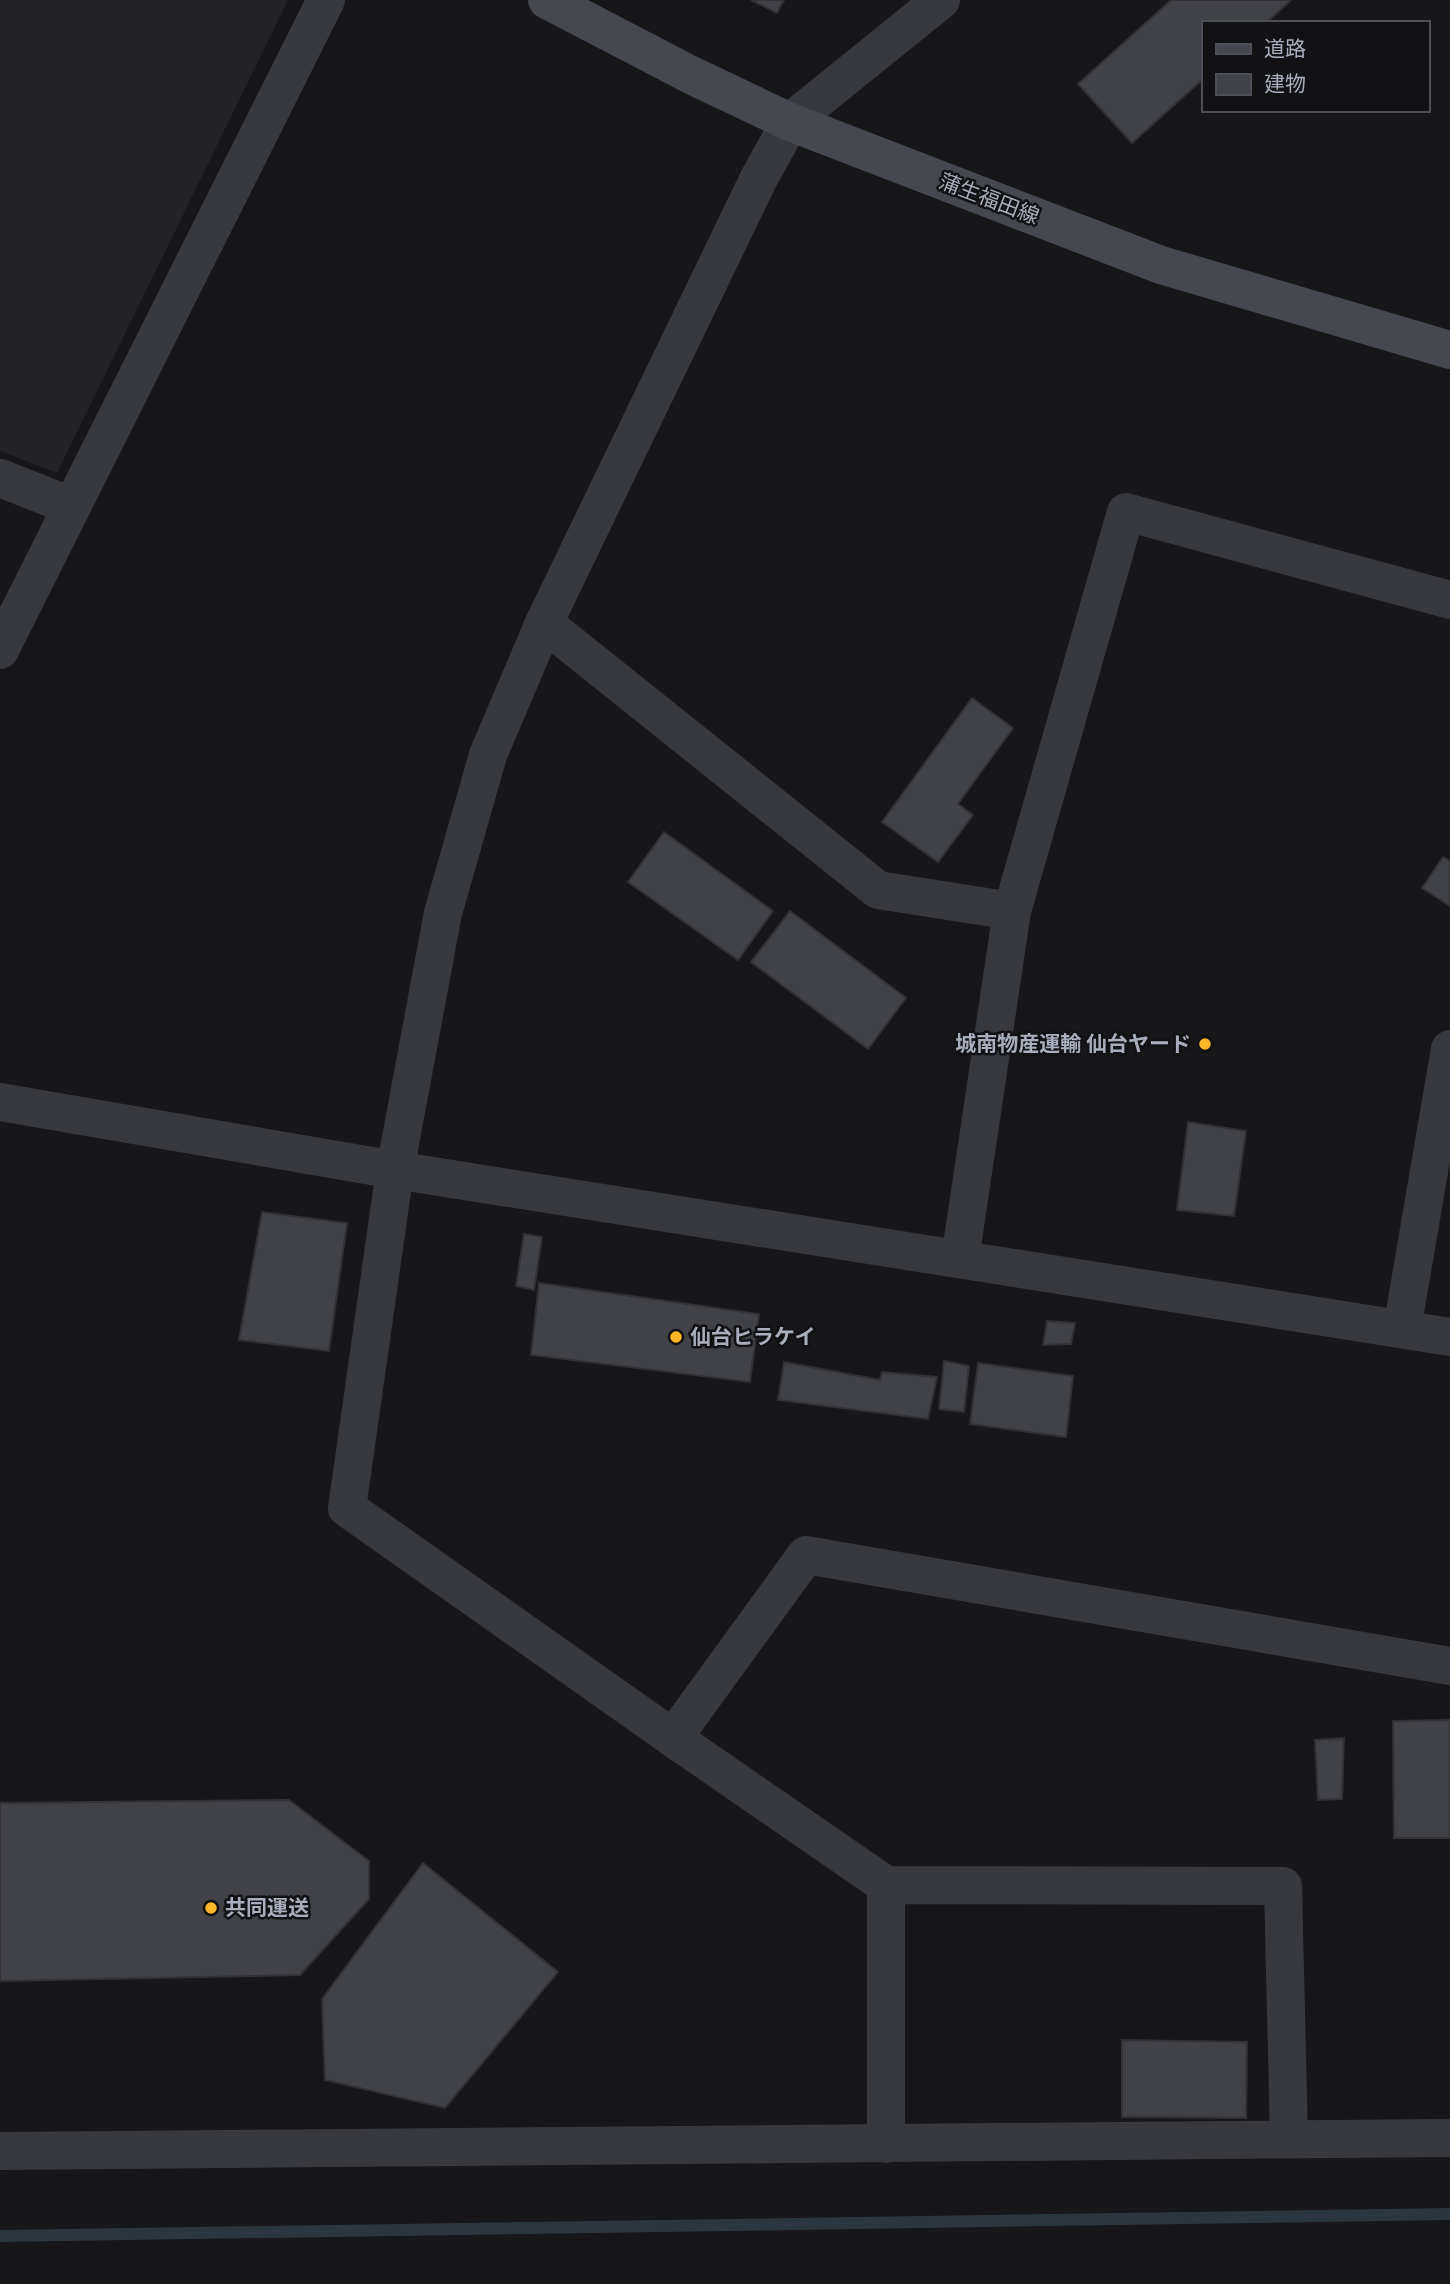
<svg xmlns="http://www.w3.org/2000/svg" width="1450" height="2284" font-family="'Roboto Condensed','Noto Sans JP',sans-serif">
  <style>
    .built { fill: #232327 }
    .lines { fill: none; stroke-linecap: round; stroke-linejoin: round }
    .stream { stroke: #2c363f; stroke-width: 12 }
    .building { fill: #414247; stroke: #313136; stroke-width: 2 }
    .minor { stroke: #38393f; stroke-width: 38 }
    .tertiary { stroke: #38393f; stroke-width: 38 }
    .secondary { stroke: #45484f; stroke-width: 38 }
    .poi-dot { fill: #ffb729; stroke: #121214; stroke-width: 2.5 }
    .labels { text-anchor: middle; stroke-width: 5; stroke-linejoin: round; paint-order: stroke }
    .street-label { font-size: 21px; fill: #a8aebb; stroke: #121214 }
    .poi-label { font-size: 21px; font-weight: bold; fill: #a8aebb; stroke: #121214; text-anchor: start }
  </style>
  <rect width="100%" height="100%" fill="#171719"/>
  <path class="built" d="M0,0H288L57,473L0,451Z"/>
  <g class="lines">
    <path class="stream" d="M0,2236L1450,2214"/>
  </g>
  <path class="building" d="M751,0H784L777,13Z
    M1171,0H1291L1266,23H1203V79L1132,143L1078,84Z
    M972,698L1013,728L958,804L973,815L938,862L882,822Z
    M664,832L773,911L738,960L628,882Z
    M1443,857L1450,861V906L1422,888Z
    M790,911L906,998L868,1049L751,962Z
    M1188,1122L1246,1131L1234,1216L1177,1210Z
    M262,1212L347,1223L329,1351L239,1340Z
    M524,1234L542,1237L534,1290L516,1286Z
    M539,1283L759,1314L750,1382L531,1355Z
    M1047,1321L1075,1323L1071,1344L1043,1345Z
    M944,1361L969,1366L964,1412L939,1409Z
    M784,1362L880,1380L882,1372L937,1377L928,1419L778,1400Z
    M978,1363L1073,1376L1066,1437L970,1424Z
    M1450,1720V1838H1394L1393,1721Z
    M1344,1738L1342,1799L1318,1800L1315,1740Z
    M289,1800L369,1861V1899L300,1975L0,1981V1803Z
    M423,1863L558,1972L445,2108L325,2080L322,1999Z
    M1122,2040L1247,2042L1246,2118L1122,2117Z"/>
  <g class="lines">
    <path class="minor" d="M0,478L71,506
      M544,623L878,890L1012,911
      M0,650L326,0
      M395,1170L347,1508L673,1738L806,1555L1450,1666
      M960,1259L1012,911L1126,512L1450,600
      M1402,1329L1450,1049
      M673,1738L886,1885L1283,1886L1289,2139
      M886,1885V2144
      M0,2151L1450,2138"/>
    <path class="tertiary" d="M941,0L790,122L759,178L544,623L488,755L443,913L395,1170L1450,1337
      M0,1102L395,1170"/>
    <path class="secondary" d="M547,0L691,75L790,122L1161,265L1450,350"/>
  </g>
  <g class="poi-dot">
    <circle cx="1205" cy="1044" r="7"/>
    <circle cx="676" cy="1337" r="7"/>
    <circle cx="211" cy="1908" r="7"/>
  </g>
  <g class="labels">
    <g class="street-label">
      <text transform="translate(989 199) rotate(21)" y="7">蒲生福田線</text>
    </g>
    <g class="poi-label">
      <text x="1191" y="1051" text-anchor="end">城南物産運輸 仙台ヤード</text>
      <text x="690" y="1344">仙台ヒラケイ</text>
      <text x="225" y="1915">共同運送</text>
    </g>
  </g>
  <rect x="1202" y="21" width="228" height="91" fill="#121214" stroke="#4e5057" stroke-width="2"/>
  <rect x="1216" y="44" width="35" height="10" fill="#45484f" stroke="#4e5057" stroke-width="2"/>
  <text x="1264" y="56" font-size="21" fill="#a8aebb">道路</text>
  <rect x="1216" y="74" width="35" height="21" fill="#414247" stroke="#4e5057" stroke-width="2"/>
  <text x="1264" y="91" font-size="21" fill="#a8aebb">建物</text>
</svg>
